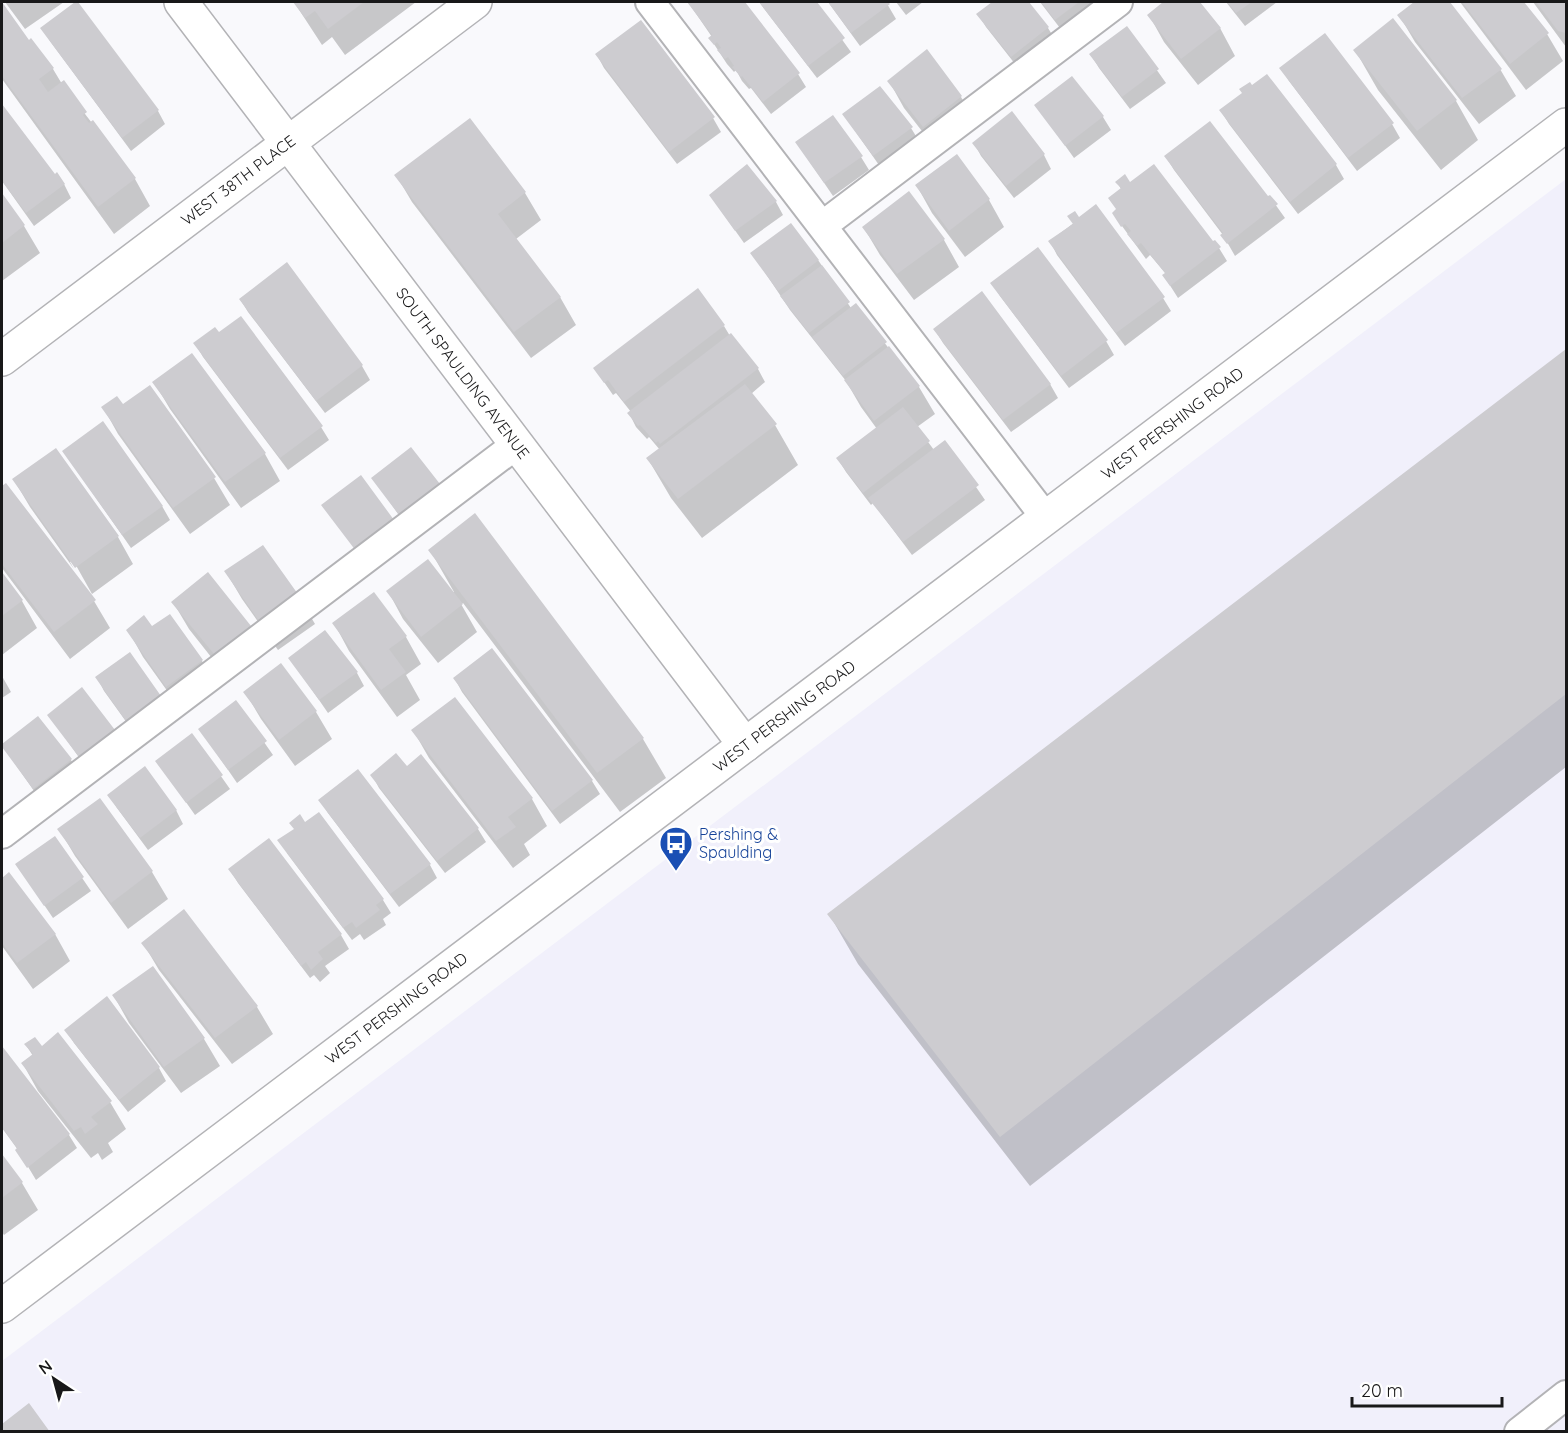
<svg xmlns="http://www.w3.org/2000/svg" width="1568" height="1433" font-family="Quicksand,sans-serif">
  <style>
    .built { fill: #f1f0fb }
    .shadow { fill: #0003 }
    .building { fill: #cdccd0 }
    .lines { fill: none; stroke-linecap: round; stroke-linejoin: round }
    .service-casing { stroke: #b3b3b6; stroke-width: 32 }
    .minor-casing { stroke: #b3b3b6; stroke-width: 36 }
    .tertiary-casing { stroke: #b3b3b6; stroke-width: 36 }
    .service { stroke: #fff; stroke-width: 28 }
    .minor { stroke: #fff; stroke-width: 33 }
    .tertiary { stroke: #fff; stroke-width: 33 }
    .labels { text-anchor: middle; stroke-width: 6; stroke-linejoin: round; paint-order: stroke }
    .street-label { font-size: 16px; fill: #181819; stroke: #fff }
    .transit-label { font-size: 16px; fill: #164399; stroke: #fff; text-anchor: start }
  </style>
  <rect width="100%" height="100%" fill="#f9f9fc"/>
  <path class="built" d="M1566,179V1431L2,1432V1361Z"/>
  <path class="shadow" d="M5,2H64L25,29Z
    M77,2L158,111L165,124L131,151L50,41L42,28Z
    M294,2H416L345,55L332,37L322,45Z
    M688,2H743L798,74L806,87L771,114L751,88L749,89L742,81L736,70L734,72L727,64L710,38L712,37Z
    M759,2H815L851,52L817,78Z
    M828,2H886L896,19L860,46Z
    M896,2H923L906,15Z
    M994,2H1027L1048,28L1056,41L1019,69L986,27L978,14Z
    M1040,2H1096L1063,32Z
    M1166,2H1199L1220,28L1235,56L1198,85L1164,42L1149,15Z
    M1226,2H1277L1245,26Z
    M1417,2H1449L1500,69L1516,96L1479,124L1415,42L1399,15Z
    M1460,2H1522L1547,34L1563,61L1526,90Z
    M1533,2H1566V47Z
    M2,4L28,42L31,40L53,69L62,84L135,179L150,206L114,234L2,79Z
    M1127,28L1166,83L1130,109L1099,68L1091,55Z
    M1355,50L1456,101L1478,140L1441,170L1378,90Z
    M927,52L961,97L977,124L939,153L904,108L889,81Z
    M597,55L713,118L721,132L677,164L604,68Z
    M1281,68L1392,124L1400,138L1357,171L1289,81Z
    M1267,76L1336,165L1344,179L1298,214L1229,124L1221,111Z
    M1072,78L1103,117L1111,130L1074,158L1036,105Z
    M2,106L54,176L64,184L71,198L34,226L2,181Z
    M1011,113L1044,155L1051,169L1014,198L981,156L974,143Z
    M844,115L911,128L919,141L881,168Z
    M470,120L525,193L541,220L516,239L560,297L576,325L531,358L412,202L396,175Z
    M797,143L861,157L869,170L833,196Z
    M957,156L989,200L1004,227L965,257L932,213L917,186Z
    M1166,157L1268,198L1270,197L1285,218L1235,256L1223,235L1174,170Z
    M1117,182L1130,184L1219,248L1227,261L1178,298L1164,276L1166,274L1150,255L1146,259L1122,226L1117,211L1121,189Z
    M909,193L944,240L959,267L914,300L880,255L864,228Z
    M710,195L776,202L783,215L744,243Z
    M2,196L24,226L40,253L2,281Z
    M1079,219L1163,298L1171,311L1125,346L1057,255L1050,241Z
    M1037,249L1106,341L1114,355L1069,388L1000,296L992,283Z
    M752,253L818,260L851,308L855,305L919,387L935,414L917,427L934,450L945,442L985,500L912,555L873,503L871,505L846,472L838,459L877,429L861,407L846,381L790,310Z
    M287,264L362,366L370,380L325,413L248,312L240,299Z
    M724,326L730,336L758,369L765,382L751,394L775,425L798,465L702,538L671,498L648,459L660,450L649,437L647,439L636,427L629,413L631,412L616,393L613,395L595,369Z
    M935,330L1050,384L1058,398L1011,432L943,343Z
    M195,343L321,427L329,440L288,470L203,357Z
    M1566,351V767L1030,1186L858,964L829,914Z
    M154,382L265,454L280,481L241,508L170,409Z
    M122,406L214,478L230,505L190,534L118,434L103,407Z
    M64,452L162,506L170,520L131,548Z
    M373,478L439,484L446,498L408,528Z
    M14,480L118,537L133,564L92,594L73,560L70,562L74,569L30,507Z
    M6,485L94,601L110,628L70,659L2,568V488Z
    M430,550L643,739L666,778L620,812L463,603L461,604L477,632L438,663L403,619L388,591L454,592Z
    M226,572L299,597L315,624L278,650L242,599Z
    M2,574L22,601L37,628L2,655Z
    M208,574L250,627L265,654L230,681L189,629L173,602Z
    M374,594L406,637L421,664L406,675L420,700L397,717L349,651L334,623Z
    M152,628L202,661L217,688L183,713L143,657L128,630Z
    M492,650L592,781L600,794L560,824L462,692L455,679Z
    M290,658L357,673L364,686L328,713Z
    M2,676L11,692L2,698Z
    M97,677L160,696L135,734L104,691Z
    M245,692L316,712L332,739L295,766L261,719Z
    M236,702L273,755L237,783L200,729Z
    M49,715L114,731L122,744L88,770Z
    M38,718L71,760L78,773L41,801L2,745Z
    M413,730L532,799L547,826L524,844L530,855L513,868L429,758Z
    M192,735L230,789L195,815L157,761Z
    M407,768L478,829L486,842L445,873L379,788L372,775Z
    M109,795L176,810L183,824L148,850L117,808Z
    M100,800L152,872L168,899L128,929L75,856L59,829Z
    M320,800L430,865L437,878L399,907L328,813Z
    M318,814L383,900L391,913L383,919L386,925L364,940L360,934L352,940L287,853L305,824Z
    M55,838L91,891L53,918L17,865Z
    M269,840L341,935L349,949L325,966L330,973L320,982L314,975L310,978L238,883L230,870Z
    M9,874L55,934L70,961L33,989L2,946V880Z
    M184,912L257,1007L273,1034L232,1064L159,970L143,943Z
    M153,968L204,1039L220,1066L181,1093L129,1023L114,996Z
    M66,1030L159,1068L166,1081L128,1112L74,1043Z
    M26,1045L41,1048L110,1102L126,1129L108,1143L113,1152L102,1160L98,1153L91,1158L38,1091L23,1064L33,1056Z
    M2,1049L69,1135L77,1148L36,1180L18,1150L2,1128Z
    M2,1156L22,1183L38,1210L4,1235L2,1232Z"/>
  <path class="building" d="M2,2L29,40L31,38L54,68L39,79L48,92L64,80L87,112L83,115L89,123L93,120L136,178L98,207L2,76Z
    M75,2H78L159,110L122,138L40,28Z
    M293,2H364L328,29L315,11L305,18Z
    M687,2H745L800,73L763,102L742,76L741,77L732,67L734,66L728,57L725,59L717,50L721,48L717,42L714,45L708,38L712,35Z
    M759,2H817L845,38L808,66Z
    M828,2H888L890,4L851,33Z
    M992,2H1029L1049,27L1011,57L976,14Z
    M1041,2H1079L1055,20Z
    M1163,2H1200L1221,28L1181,59L1147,15Z
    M1227,2H1252L1236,13Z
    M1414,2H1450L1502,69L1462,98L1397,15Z
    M1462,2H1524L1549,33L1510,64Z
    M1536,2H1566V33L1558,31Z
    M1393,18L1457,100L1417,131L1353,50Z
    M641,20L715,117L669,152L595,54Z
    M1127,26L1159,69L1122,97L1089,54Z
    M1325,33L1394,123L1348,158L1279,68Z
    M927,49L962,96L923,127L887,81Z
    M1267,74L1337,164L1290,202L1219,110L1242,93L1239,89L1250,82L1252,85Z
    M1072,76L1104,116L1065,146L1034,105Z
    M880,86L913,127L873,156L842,114Z
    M2,104L55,174L57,172L65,184L26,213L2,181Z
    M1012,111L1045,154L1006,186L972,143Z
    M833,115L863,156L824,183L795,142Z
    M470,118L526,192L498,214L561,297L514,332L394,175Z
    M1210,121L1268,196L1270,195L1278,204L1227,244L1220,235L1223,233L1164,156Z
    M957,154L990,199L949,231L915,185Z
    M747,164L777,201L735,231L709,195Z
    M1154,164L1213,241L1215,240L1221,247L1170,286L1162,275L1165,273L1141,243L1137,246L1127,234L1131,231L1125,224L1121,227L1112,213L1116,209L1108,198L1121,188L1115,182L1125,174L1130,182Z
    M909,191L945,239L897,274L862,227Z
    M2,193L25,225L2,243Z
    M1096,204L1165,297L1116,333L1048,241L1073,224L1067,216L1075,211L1079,217Z
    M791,223L819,260L778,291L750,253Z
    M1038,247L1108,340L1061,376L990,283Z
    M287,262L363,365L316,401L239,299Z
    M822,265L850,302L809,333L780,296Z
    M698,288L725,325L624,402L608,380L604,383L593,368Z
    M982,291L1051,384L1003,420L933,329Z
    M856,303L887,342L843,376L812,337Z
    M241,316L323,426L280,458L193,343L215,327L219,332Z
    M731,333L759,368L660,444L658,441L656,443L640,425L638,426L627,413Z
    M889,346L920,386L874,421L844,380Z
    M1566,349V694L1000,1137L827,914Z
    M192,353L266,453L225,482L152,382Z
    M745,384L777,424L678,499L646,458Z
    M150,385L216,477L173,508L101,407L117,396L123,404Z
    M903,407L930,441L863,493L836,458Z
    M103,421L163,506L122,535L62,451Z
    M945,440L979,485L903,542L868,498Z
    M411,447L440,484L399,515L371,478Z
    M56,448L119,536L75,568L12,479Z
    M361,475L394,520L356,551L321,505Z
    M6,483L96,600L54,632L2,564V486Z
    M475,513L644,738L597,773L428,550Z
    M263,545L300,597L261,624L224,571Z
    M428,559L463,604L421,637L386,591Z
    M2,572L23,600L2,616Z
    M208,572L251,626L214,654L171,602Z
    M374,592L407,636L389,649L406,672L381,690L332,623Z
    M170,614L203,660L166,687L126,630L144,615L152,626Z
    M325,630L358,672L319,700L288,658Z
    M492,648L593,780L552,811L453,678Z
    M130,652L161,696L126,721L95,677Z
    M281,663L317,711L279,740L243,692Z
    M82,687L115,730L79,757L47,715Z
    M455,697L533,798L508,817L516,827L496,841L411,730Z
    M236,700L267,741L228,770L198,729Z
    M38,716L72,759L33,789L2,747V744Z
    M192,733L223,775L186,803L155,761Z
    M396,753L407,766L421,754L479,828L437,861L370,775Z
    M145,766L177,810L140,838L107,795Z
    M358,769L431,864L390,894L318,800Z
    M100,798L153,871L111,903L57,829Z
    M319,812L384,899L376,905L380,910L356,928L352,922L343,928L277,840L294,829L289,823L300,814L305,822Z
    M55,836L84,877L44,906L15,864Z
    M269,838L342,934L318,952L323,959L311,970L306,962L301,966L228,869Z
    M9,872L56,934L17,963L2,943V878Z
    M184,909L258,1006L215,1038L141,943Z
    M153,966L205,1038L164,1067L112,995Z
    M107,996L160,1067L119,1100L64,1030Z
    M58,1032L112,1101L91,1117L98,1124L85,1134L81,1127L74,1131L21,1063L33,1054L24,1044L35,1037L42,1046Z
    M2,1046L70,1134L27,1168L15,1150L17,1148L2,1127Z
    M2,1154L23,1182L2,1198Z
    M29,1403L50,1432H2V1424Z"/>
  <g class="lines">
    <g class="service-casing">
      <path id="service" d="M650,2L1046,518
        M822,226L1118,2
        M2,834L517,444
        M1519,1432L1566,1395"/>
    </g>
    <g class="minor-casing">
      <path id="minor" d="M181,2L745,745
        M2,359L475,2"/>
    </g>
    <g class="tertiary-casing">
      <path id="tertiary" d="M2,1306L1566,125"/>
    </g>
    <use href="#service" class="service"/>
    <use href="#minor" class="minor"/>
    <use href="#tertiary" class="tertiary"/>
  </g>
  <defs>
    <g id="bus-pin" transform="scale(1.725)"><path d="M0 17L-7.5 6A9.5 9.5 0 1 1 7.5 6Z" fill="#1a4fb4" stroke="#fff"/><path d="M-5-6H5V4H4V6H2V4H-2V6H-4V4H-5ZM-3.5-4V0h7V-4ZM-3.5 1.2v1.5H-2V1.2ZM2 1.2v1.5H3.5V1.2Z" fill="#fff"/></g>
  </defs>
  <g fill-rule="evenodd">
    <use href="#bus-pin" x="676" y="843"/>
  </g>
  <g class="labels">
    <g class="street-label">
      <text transform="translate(238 180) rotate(-37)" y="6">WEST 38TH PLACE</text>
      <text transform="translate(463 373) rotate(53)" y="6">SOUTH SPAULDING AVENUE</text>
      <text transform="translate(1172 423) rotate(-37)" y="6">WEST PERSHING ROAD</text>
      <text transform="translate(784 716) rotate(-37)" y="6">WEST PERSHING ROAD</text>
      <text transform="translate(396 1008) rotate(-37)" y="6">WEST PERSHING ROAD</text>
    </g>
    <g class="transit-label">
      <text x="699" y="840">Pershing &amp;<tspan x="699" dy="18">Spaulding</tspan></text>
    </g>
  </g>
  <rect width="1568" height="1433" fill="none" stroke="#181819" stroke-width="6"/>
  <g transform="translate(54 1379) rotate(324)" stroke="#ffffff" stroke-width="4.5" paint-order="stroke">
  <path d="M0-4.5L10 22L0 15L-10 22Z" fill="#181819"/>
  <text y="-9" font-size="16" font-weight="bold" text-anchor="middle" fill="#181819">N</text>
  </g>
  <path d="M1352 1397v9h150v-9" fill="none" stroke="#181819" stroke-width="3"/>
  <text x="1361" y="1397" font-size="18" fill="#181819" stroke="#ffffff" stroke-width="4.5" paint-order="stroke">20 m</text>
</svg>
